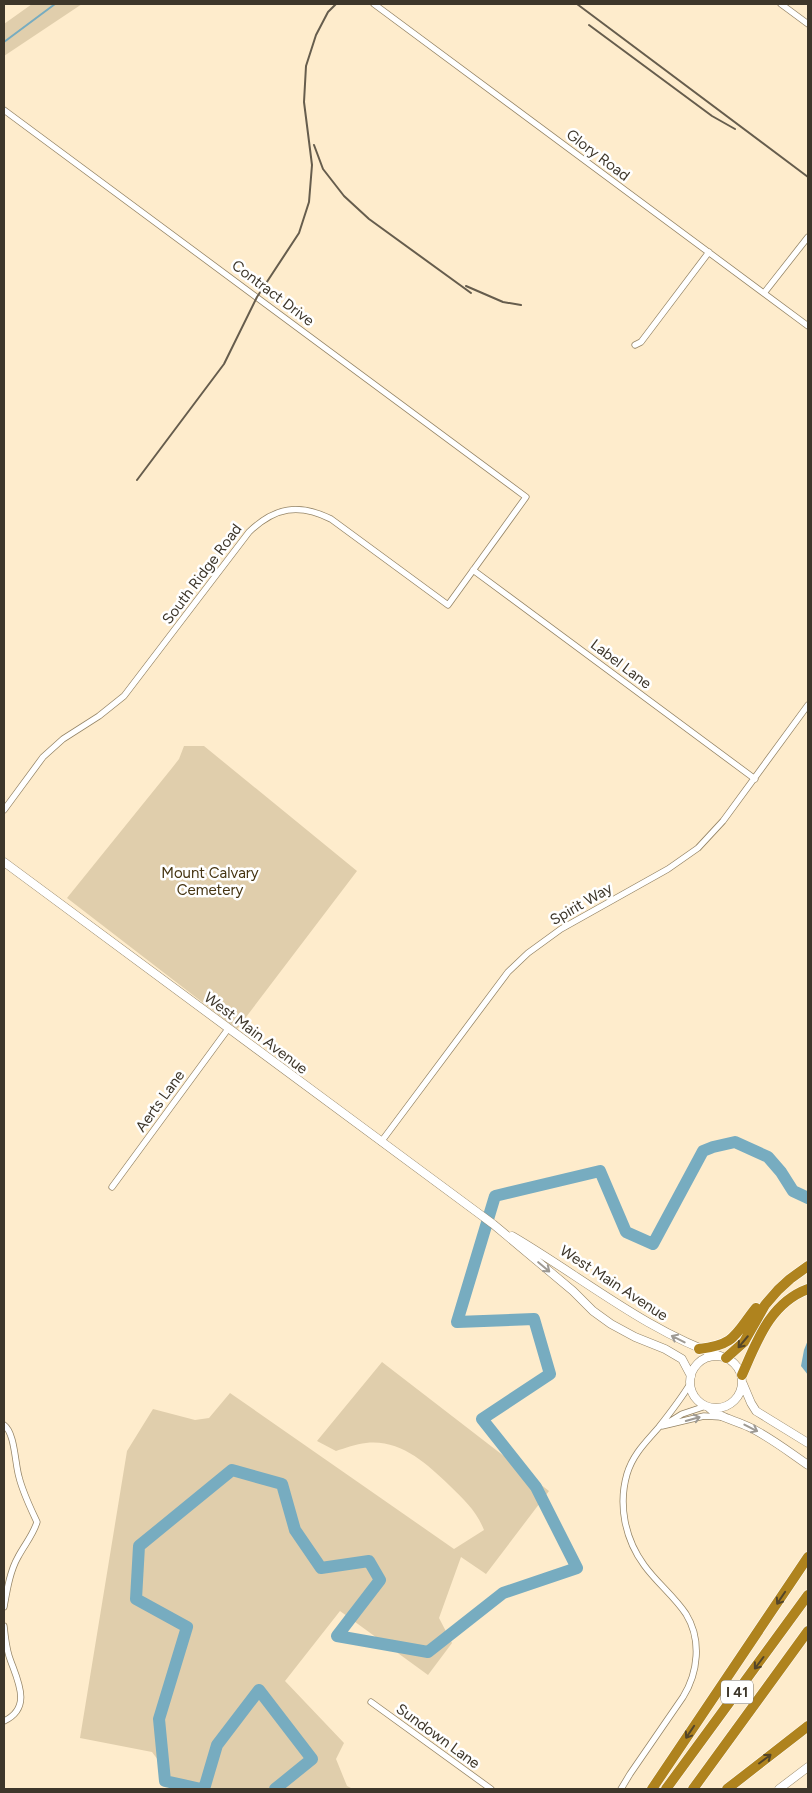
<svg xmlns="http://www.w3.org/2000/svg" width="812" height="1793" font-family="Figtree,sans-serif">
  <style>
    .green { fill: #e0ceac }
    .water { fill: #77acc0 }
    .lines { fill: none; stroke-linecap: round; stroke-linejoin: round }
    .stream { stroke: #77acc0; stroke-width: 2 }
    .river { stroke: #77acc0; stroke-width: 12 }
    .minor-casing { stroke: #958567; stroke-width: 7 }
    .secondary-casing { stroke: #958567; stroke-width: 9 }
    .motorway-casing { stroke: #fff; stroke-width: 11 }
    .minor { stroke: #fff; stroke-width: 5.5 }
    .secondary { stroke: #fff; stroke-width: 8 }
    .motorway { stroke: #af831e; stroke-width: 10 }
    .rail { stroke: #665d4d; stroke-width: 2 }
    .oneway { stroke: #9e9a94 }
    .oneway2 { stroke: #544528 }
    .labels { text-anchor: middle; stroke-width: 5; stroke-linejoin: round; paint-order: stroke }
    .shield { fill: #fff; stroke: #77726a; stroke-width: 1 }
    .shield-label { font-size: 14px; font-weight: bold; fill: #3d362a }
    .street-label { font-size: 15px; fill: #3d362a; stroke: #fff }
    .park-label { font-size: 15px; fill: #453411; stroke: #fff }
  </style>
  <rect width="100%" height="100%" fill="#feeccc"/>
  <path class="green" d="M32,4H82L4,56V24Z
    M184,746H204L357,871L237,1029L67,898L172,768L179,759Z
    M382,1362L549,1491L486,1574L461,1557L439,1618L452,1643L428,1675L340,1611L285,1681L344,1743L336,1759L347,1786L353,1789H180L152,1752L80,1738L127,1451L153,1409L195,1420L209,1418L230,1393L454,1549L484,1530C476,1510 464,1500 449,1485C426,1463 400,1439 366,1443C356,1444 345,1448 336,1451L317,1441Z"/>
  <path class="water" d="M808,1340V1375L801,1366L804,1350Z"/>
  <g class="lines">
    <path class="stream" d="M4,42L55,4"/>
    <path class="river" d="M201,1789L165,1781L159,1719L187,1627L136,1599L139,1546L232,1470L282,1484L295,1530L321,1568L369,1561L380,1580L337,1636L428,1652L503,1593L577,1568L536,1487L482,1419L550,1374L534,1319L457,1322L495,1196L600,1171L626,1232L653,1244L703,1151L713,1147L735,1142L768,1157L781,1172L793,1191L808,1198
      M204,1789L217,1745L259,1690L312,1759L275,1789"/>
    <g class="minor-casing">
      <path id="minor" d="M374,4L808,326
        M781,4L808,24
        M4,110L526,497L448,605L331,519C299,503 275,507 249,532L124,696L99,716L63,739L43,757L4,810
        M764,293L808,237
        M635,345L641,342L709,252
        M473,570L755,779
        M381,1142L508,972L528,953L561,929L668,869L698,848L723,821L808,705
        M112,1187L228,1029
        M666,1424L682,1414L706,1406
        M4,1425C15,1433 15,1464 19,1477C23,1493 30,1507 37,1522C33,1535 25,1544 18,1557C10,1571 7,1590 4,1607
        M662,1426L704,1416L721,1417
        M4,1626C5,1636 6,1646 9,1656C16,1678 34,1707 4,1721
        M371,1702L491,1789
        M621,1789L630,1774L683,1697C698,1673 702,1640 686,1614C674,1596 656,1582 644,1565C625,1539 618,1505 627,1474C633,1454 646,1442 659,1427C670,1413 681,1399 690,1384"/>
    </g>
    <g class="secondary-casing">
      <path id="secondary" d="M4,862L493,1224L573,1291L593,1311L611,1324L635,1337L665,1349L682,1359L691,1376
        M512,1236C582,1277 646,1331 723,1357
        M690 1382a26 26 0 1 1 52 0a26 26 0 1 1-52 0Z
        M743,1384L751,1403L756,1411L808,1443
        M708,1407C719,1418 735,1420 749,1427C770,1437 789,1452 808,1465
        M779,1789L808,1767"/>
    </g>
    <g class="motorway-casing">
      <path id="motorway" d="M699,1349C736,1345 735,1334 756,1308
        M726,1358L744,1342L765,1305L778,1290L790,1279L808,1266
        M742,1375C757,1341 770,1303 808,1289
        M652,1789L808,1557
        M666,1789L808,1595
        M693,1789L808,1631
        M727,1789L808,1726"/>
    </g>
    <use href="#minor" class="minor"/>
    <use href="#secondary" class="secondary"/>
    <use href="#motorway" class="motorway"/>
    <path class="rail" d="M577,4L808,177
      M589,25L712,116L735,129
      M314,145L323,169L344,196L369,219L471,293
      M466,286L503,302L521,305
      M137,480L224,364L257,297L299,233L309,202L312,165L304,102L306,66L316,35L328,12L336,4"/>
  </g>
  <defs><path id="oneway-shaft" d="M-6 0H5M1.5-3L5.5 0L1.5 3" fill="none" stroke-width="1.6" stroke-linecap="round" stroke-linejoin="round" transform="scale(1.25)"/></defs>
  <g class="oneway">
    <use href="#oneway-shaft" transform="translate(544 1267) rotate(40)"/>
    <use href="#oneway-shaft" transform="translate(678 1339) rotate(-153)"/>
    <use href="#oneway-shaft" transform="translate(693 1419) rotate(-16)"/>
    <use href="#oneway-shaft" transform="translate(751 1428) rotate(27)"/>
  </g>
  <g class="oneway2">
    <use href="#oneway-shaft" transform="translate(743 1342) rotate(130)"/>
    <use href="#oneway-shaft" transform="translate(781 1598) rotate(124)"/>
    <use href="#oneway-shaft" transform="translate(759 1663) rotate(127)"/>
    <use href="#oneway-shaft" transform="translate(690 1732) rotate(124)"/>
    <use href="#oneway-shaft" transform="translate(765 1759) rotate(-37)"/>
  </g>
  <g class="labels">
    <rect class="shield" x="721" y="1680.5" width="32" height="23" rx="4"/>
    <g class="shield-label">
      <text x="737" y="1697">I 41</text>
    </g>
    <g class="street-label">
      <text transform="translate(598 155) rotate(37)" y="5">Glory Road</text>
      <text transform="translate(273 293) rotate(37)" y="5">Contract Drive</text>
      <text transform="translate(202 574) rotate(-53)" y="5">South Ridge Road</text>
      <text transform="translate(621 664) rotate(37)" y="5">Label Lane</text>
      <text transform="translate(581 904) rotate(-30)" y="5">Spirit Way</text>
      <text transform="translate(256 1033) rotate(37)" y="5">West Main Avenue</text>
      <text transform="translate(160 1101) rotate(-54)" y="5">Aerts Lane</text>
      <text transform="translate(614 1283) rotate(33)" y="5">West Main Avenue</text>
      <text transform="translate(438 1736) rotate(36)" y="5">Sundown Lane</text>
    </g>
    <g class="park-label">
      <text x="210" y="878">Mount Calvary<tspan x="210" dy="17">Cemetery</tspan></text>
    </g>
  </g>
  <rect width="812" height="1793" fill="none" stroke="#3d362a" stroke-width="10"/>
</svg>
